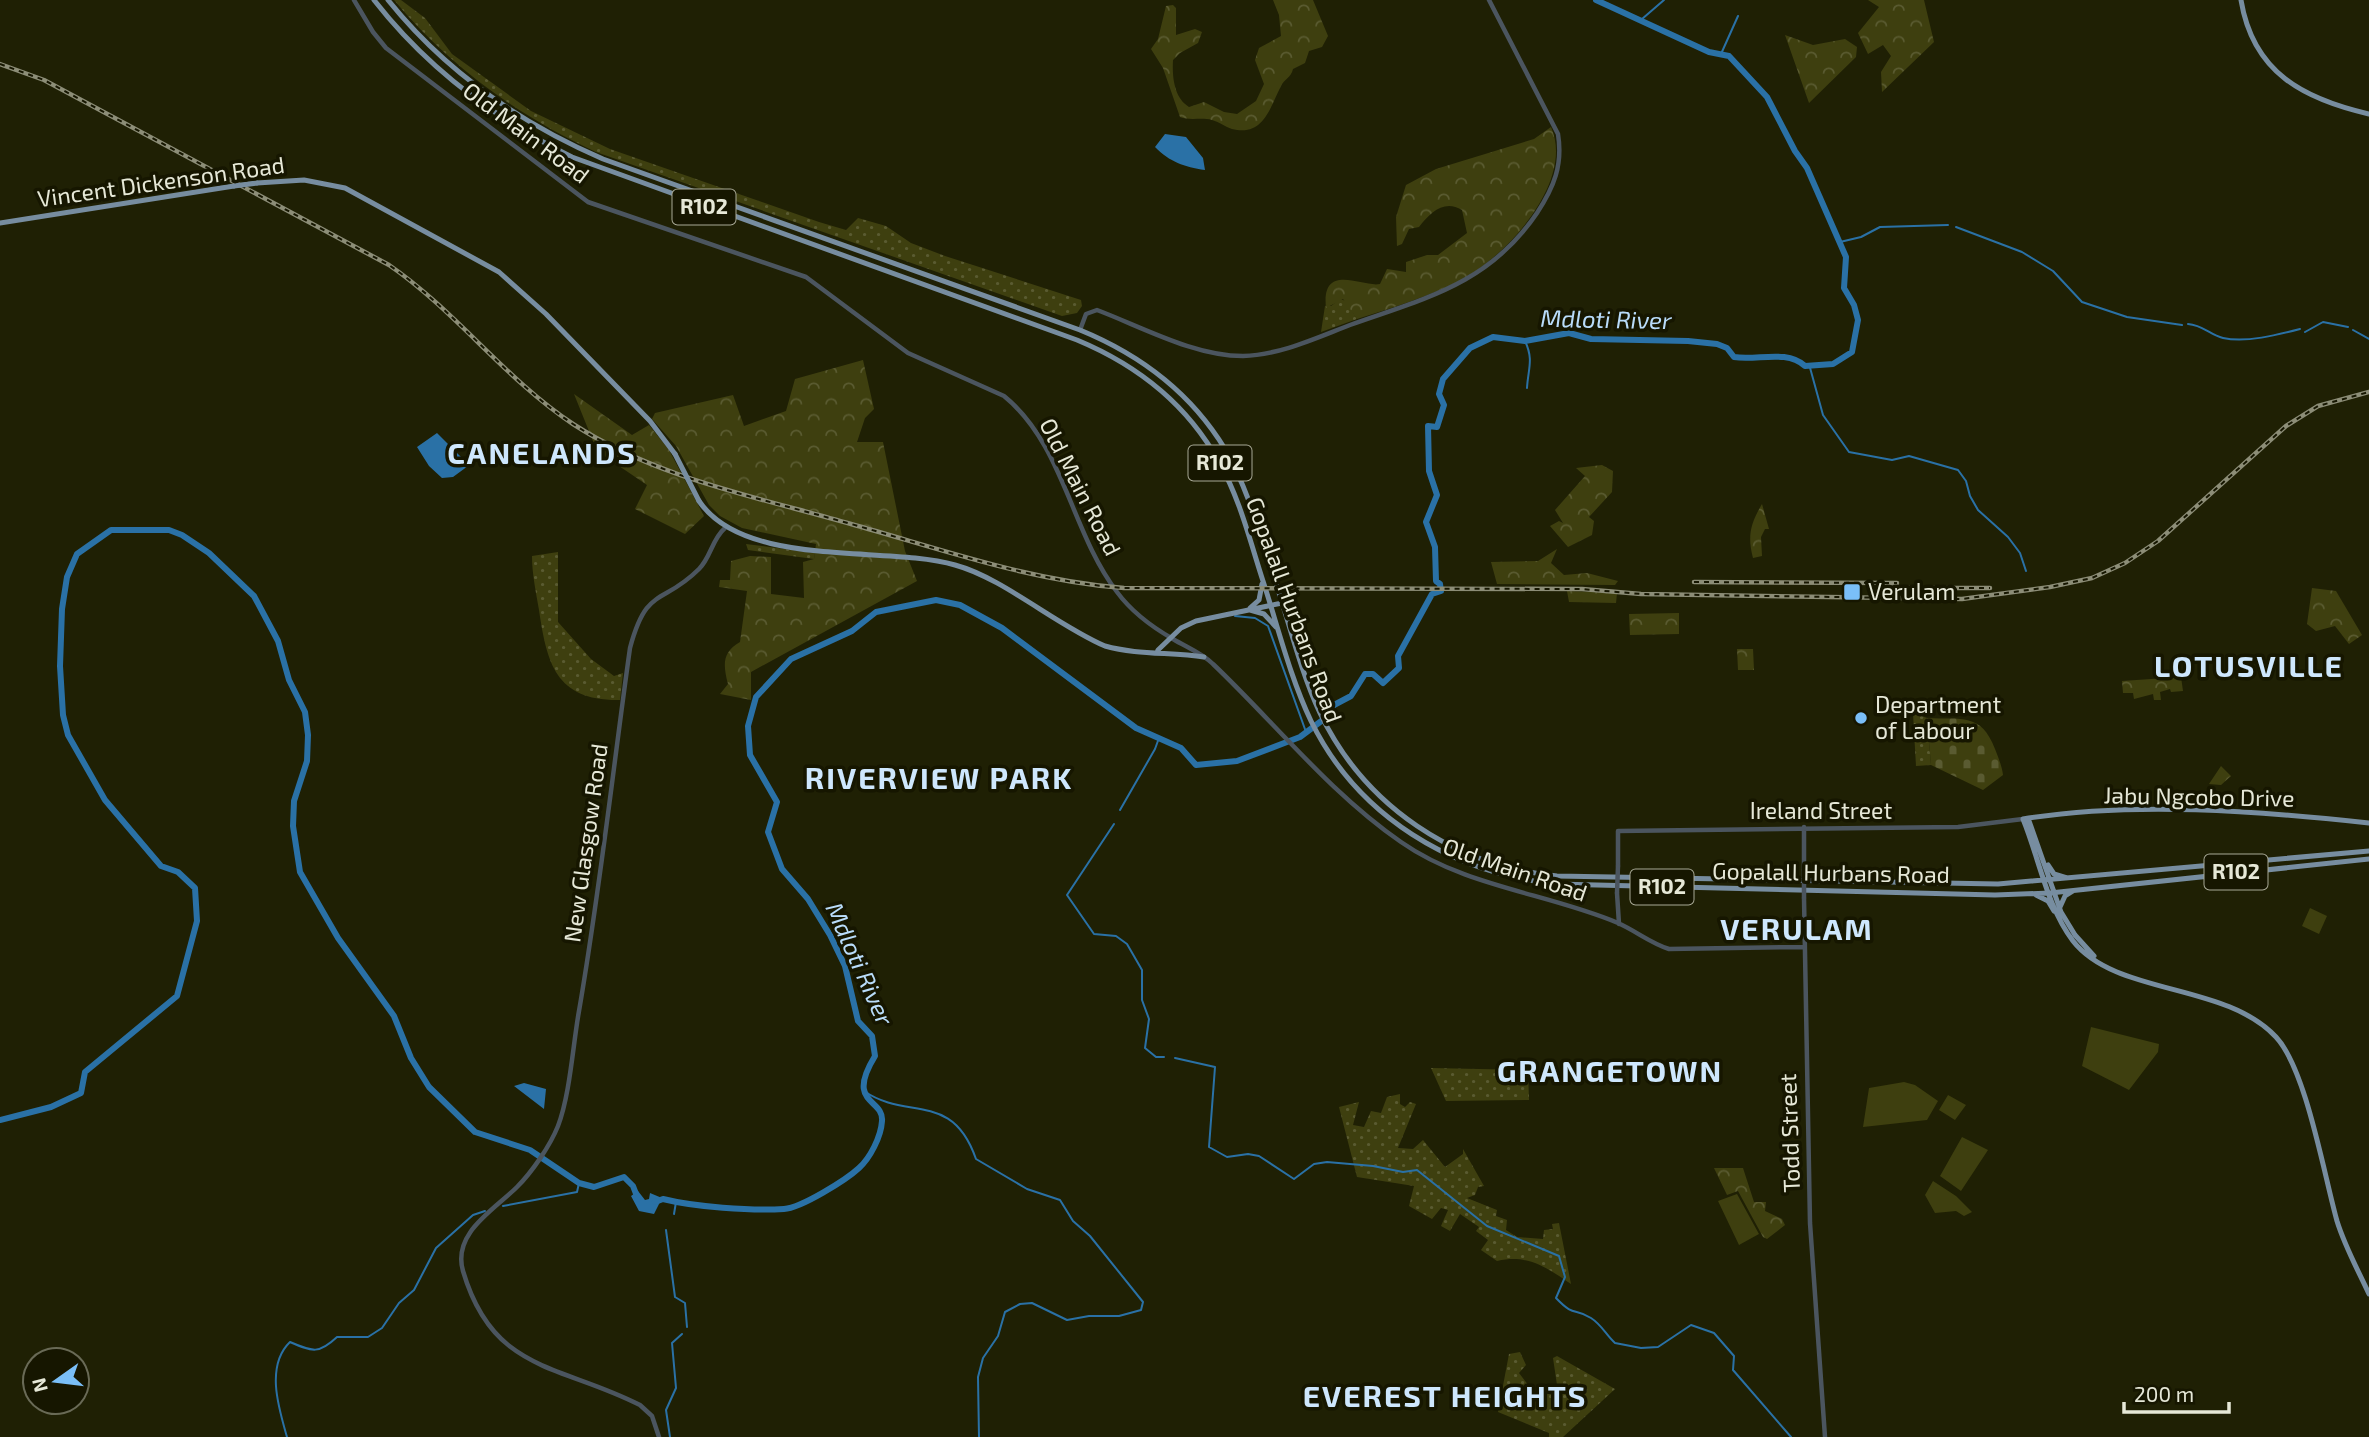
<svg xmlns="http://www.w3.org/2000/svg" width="2369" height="1437" font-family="'Exo 2',sans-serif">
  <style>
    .grass { fill: url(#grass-dots) }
    .forest { fill: url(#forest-crowns) }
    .cemetery { fill: url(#cemetery-stones) }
    .pitch { fill: #3e3f0f }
    .water { fill: #2a71a6 }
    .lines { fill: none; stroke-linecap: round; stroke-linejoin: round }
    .stream { stroke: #2a71a6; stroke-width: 2 }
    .river { stroke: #2a71a6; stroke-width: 6 }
    .minor { stroke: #4b555f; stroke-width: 4.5 }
    .major { stroke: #778da0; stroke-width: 5 }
    .rail-casing { stroke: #8c8d77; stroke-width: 4.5 }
    .rail { stroke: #161600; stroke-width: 2; stroke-dasharray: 5; stroke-linecap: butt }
    .minor-bridge { stroke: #4b555f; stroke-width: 4.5 }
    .major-bridge { stroke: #778da0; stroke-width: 5 }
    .poi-dot { fill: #7abff8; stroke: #161600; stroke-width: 2.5 }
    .labels { text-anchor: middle; stroke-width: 7; stroke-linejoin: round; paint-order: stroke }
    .shield { fill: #161600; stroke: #a8a996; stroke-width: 2 }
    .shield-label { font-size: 21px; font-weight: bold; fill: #e6e8d7 }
    .street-label { font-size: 23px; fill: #e6e8d7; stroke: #161600 }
    .poi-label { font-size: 23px; fill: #e6e8d7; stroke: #161600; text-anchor: start }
    .water-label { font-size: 24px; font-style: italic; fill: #b9dcfa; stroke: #161600 }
    .district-label { font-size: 30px; font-weight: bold; letter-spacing: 2px; fill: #cee7fd; stroke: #161600 }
  </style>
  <defs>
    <pattern id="grass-dots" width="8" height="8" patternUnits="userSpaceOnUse" patternTransform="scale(1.75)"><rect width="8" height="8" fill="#3e3f0f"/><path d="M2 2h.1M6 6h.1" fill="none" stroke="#5a5b31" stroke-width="1.8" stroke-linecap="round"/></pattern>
    <pattern id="forest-crowns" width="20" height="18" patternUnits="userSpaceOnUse" patternTransform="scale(1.75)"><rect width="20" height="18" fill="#3e3f0f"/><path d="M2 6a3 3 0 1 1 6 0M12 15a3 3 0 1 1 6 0" fill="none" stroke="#5a5b31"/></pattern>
    <pattern id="cemetery-stones" width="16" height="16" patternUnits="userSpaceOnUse" patternTransform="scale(1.75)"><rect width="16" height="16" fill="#3e3f0f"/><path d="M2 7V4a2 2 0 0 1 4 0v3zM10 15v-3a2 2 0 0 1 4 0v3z" fill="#5a5b31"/></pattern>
  </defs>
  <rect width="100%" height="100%" fill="#1f2004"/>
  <path class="grass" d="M394,0H401L425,18L452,54L531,111L610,149L819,222L846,230L858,218L886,226L911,243L945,256L1081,300L1082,306L1077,313L1062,316L596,152C518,116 449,66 394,0Z
    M1340,299L1346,301L1357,319L1321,332L1325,306H1331Z
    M746,544L815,553L814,559L748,550Z
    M558,552V622L591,659L614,676L623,673L620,700C556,701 547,664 539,610C536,592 532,574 532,556Z
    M1913,713L1927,718L1931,765L1916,766Z
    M1431,1068L1528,1070L1529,1100L1446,1101Z
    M1400,1094V1104L1405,1107L1410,1102L1416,1104L1398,1148L1413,1149L1423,1140L1445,1167L1463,1154V1149L1484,1186L1478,1187L1475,1195L1467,1198L1497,1210L1496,1216L1507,1220L1506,1230L1517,1237L1543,1239L1544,1230L1553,1229L1552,1224L1559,1223L1571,1284C1546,1267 1528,1254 1497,1261L1481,1250L1488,1240L1476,1231L1479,1227L1460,1214L1450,1231L1441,1226L1448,1210L1441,1208L1432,1219L1409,1206L1414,1186L1357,1177L1339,1107L1359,1102L1353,1125L1364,1127L1371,1111L1381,1113L1387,1097Z
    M1520,1352L1526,1365L1519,1373L1535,1394L1547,1386L1557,1385L1553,1358L1557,1356L1615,1389L1563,1437H1549V1433L1498,1412L1509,1354Z"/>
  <path class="forest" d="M1273,0H1313L1328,36L1322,47L1309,51L1305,63L1293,69C1291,78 1284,79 1281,86C1270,107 1264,137 1232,129C1225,127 1220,122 1212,120C1202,117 1190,121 1180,117L1163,68L1151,49L1158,39L1166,6L1173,5L1176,8V35L1195,29L1202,32L1198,43L1180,53L1173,60C1172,77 1174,98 1189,107L1204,102L1224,112L1237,114L1256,101L1264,84L1255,60L1259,48L1281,36L1279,15Z
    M1868,0H1924L1934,42L1882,92L1881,72L1891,56L1883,45L1868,54L1858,33L1879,7Z
    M1785,35L1813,45L1845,39L1857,47L1856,57L1809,103Z
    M1551,127C1575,181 1507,255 1463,279C1430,296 1392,308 1357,319L1343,299L1326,308C1321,261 1363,288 1380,284L1387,269L1406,272V262L1427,255H1438L1467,233L1462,210C1444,199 1430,213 1419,227L1409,229L1402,244L1397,246L1396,217L1406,185L1436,169L1534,139Z
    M863,360L874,409L865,418L857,442H883L905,551L917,581L751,672V700L720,694L728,684C723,665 722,652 740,642L747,591L719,587L720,580H730L731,561L750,556L771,557V594L804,598L803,562L814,559L816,544L742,528L720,516L709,505L676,446L652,419L655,413L733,395L744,426L786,411L795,379Z
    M574,394L632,435L649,425L669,450L704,516L685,534L635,509L647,485L597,451Z
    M1602,465L1613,471L1612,492L1589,517L1594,521L1592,535L1568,547L1550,526L1559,521L1563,523L1555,510L1585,476L1576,468Z
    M1762,504L1769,529H1765L1761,537L1762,556L1753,558C1747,535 1751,523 1762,504Z
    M1557,549L1551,563L1564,575L1587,573L1618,581L1615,585L1497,584L1491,562L1538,561Z
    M2312,588L2336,591L2362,635L2349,644L2335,626L2316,631L2307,624Z
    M1567,591L1617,593L1616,603L1569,602Z
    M1679,613V634L1630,635L1629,614Z
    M1737,649H1753L1754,670H1738Z
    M2181,677L2183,691L2171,692L2170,689L2160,692L2161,700H2154L2153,694L2134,699L2133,693H2123L2122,681Z
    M2221,766L2231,776L2221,785L2209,784Z
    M1714,1168H1743L1754,1202H1766L1765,1211L1782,1219L1785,1225L1767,1239L1763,1237L1738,1191L1727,1195Z"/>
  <path class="cemetery" d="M1927,718C1961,720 1981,712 1995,749C1998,757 2002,766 2003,775L1983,790L1931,765Z"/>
  <path class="pitch" d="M2310,908L2327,916L2319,934L2302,926Z
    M2091,1027L2159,1044L2158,1052L2129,1090L2082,1066Z
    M1904,1082L1915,1085L1938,1101L1927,1120L1863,1127L1869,1088Z
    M1948,1095L1966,1105L1955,1120L1939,1110Z
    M1962,1137L1988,1150L1961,1191L1940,1176Z
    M1933,1181L1956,1196L1972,1212L1964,1216L1956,1211L1935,1213L1925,1195Z
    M1737,1194L1759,1234L1739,1245L1718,1201Z"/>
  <path class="water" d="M1165,134L1186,137L1203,158L1205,170C1184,167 1170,162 1155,147Z
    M437,433L466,462L468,466L453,477L442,478L429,466L417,447Z
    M524,1083L546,1089L544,1109L514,1086Z
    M638,1191L645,1200L649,1199L650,1193L662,1198L654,1214L639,1211L631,1196Z"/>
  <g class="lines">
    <path class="stream" d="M1642,19L1664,0
      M1721,54L1738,16
      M1956,227L2022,252L2053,271L2082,302L2127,317L2182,325
      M1840,242L1861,237L1880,227L1948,225
      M2188,324C2203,325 2210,335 2223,338C2246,343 2277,335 2300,329
      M2353,330L2369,339
      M2305,332L2323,322L2348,327
      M1525,341C1534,360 1528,369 1527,388
      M1809,364L1823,415L1849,452L1892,460L1909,456L1958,470L1966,481L1970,496L1978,510L2008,537L2020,553L2026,571
      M1235,616L1255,618L1268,626L1306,732
      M1120,810L1155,749L1159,738
      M1114,824L1067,895L1094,934L1116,936L1127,944L1142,970V1000L1149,1019L1145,1048L1156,1057H1164
      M1175,1058L1215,1067L1209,1147L1227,1157L1248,1154L1259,1156L1294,1179L1314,1164L1327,1162L1373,1166L1403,1172L1417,1170L1487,1226L1559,1256L1565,1277L1556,1298C1575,1318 1574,1307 1591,1318C1602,1325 1606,1335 1615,1343L1641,1348L1658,1347L1691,1325L1714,1333L1734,1356L1733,1370L1791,1437
      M864,1091C907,1121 952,1090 976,1159L1027,1189L1060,1200L1073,1221L1090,1236L1143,1302L1141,1310L1119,1316H1089L1067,1320L1032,1303L1020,1304L1005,1312L998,1336L983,1358L978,1377L979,1437
      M503,1206L577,1192L579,1183
      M674,1214L676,1202
      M666,1230L675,1297L685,1303L687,1327
      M287,1437C279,1409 265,1366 290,1342C313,1352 319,1354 337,1337H368L382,1328L399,1303L414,1290L436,1248L473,1215L485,1211
      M670,1437L666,1410L676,1388L672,1343L682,1334"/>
    <path class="river" d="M0,1120L51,1107L81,1093L85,1072L177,996L197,921L195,888L178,872L161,866L105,800L68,735L63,715L60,666L62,609L67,577L77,554L111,530H169L182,535L209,553L254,596L278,641L289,680L305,712L308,735L307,761L294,801L293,826L300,872L338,938L394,1016L411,1058L429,1087L475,1132L530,1150L579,1183L594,1187L624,1177L633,1186L638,1199
      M655,1202L663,1199C695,1207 750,1211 784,1209C801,1208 846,1180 859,1168C870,1158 881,1137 882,1121C884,1098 845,1105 875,1056L872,1036L858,1021L845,966L830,935L808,899L782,869L768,832L777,802L750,755L748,726L756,697L791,659L852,631L876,612L936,600L960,605L1002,628L1136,728L1181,748L1196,765L1237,761L1300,737L1324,719L1334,705L1351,696L1365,674H1373L1383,683L1399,668L1398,656L1432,594L1441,591L1440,584L1436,581L1435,547L1426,522L1437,495L1429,471L1428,426L1437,427L1444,405L1439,394L1443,379L1470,348L1493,337L1525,341L1569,333L1591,339L1688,341L1717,344L1727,348L1734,357C1757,361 1786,349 1805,366L1833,364L1852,352L1858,320L1854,305L1844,288L1846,257L1807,168L1795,151L1767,97L1729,56L1709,52L1596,0"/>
    <path class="minor" d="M354,0L373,32L386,48L588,202L806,277L908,353L1004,396C1064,445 1071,532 1117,592C1131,611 1152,627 1173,639C1186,647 1202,653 1213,664C1275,723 1330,793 1401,842C1465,887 1547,893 1618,923C1636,931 1650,943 1669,949L1803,947
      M1080,330L1086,314L1097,310C1142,327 1194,356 1243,356C1280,355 1316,338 1350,325C1426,298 1489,284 1537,213C1554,187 1563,165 1558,134L1489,0
      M1618,866V831L1958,827L2023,819
      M1804,870V827
      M1617,893L1619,924
      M1804,898L1810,1223L1825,1437
      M659,1437L652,1416L640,1405C560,1364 493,1373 463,1271C452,1233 494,1210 517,1187C532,1172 550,1146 558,1126C570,1095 573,1044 579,1011C600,890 613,769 630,648C647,585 662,606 699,569C711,557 712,539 725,528"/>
    <path class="major" d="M374,0C427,68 495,119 572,157L1077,340C1137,365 1187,404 1219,462C1240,499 1250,541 1263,581C1278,627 1290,677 1311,721C1358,817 1452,873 1556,884L1995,895L2050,893L2369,859
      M388,0C445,71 520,123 603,159L1080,330C1141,355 1191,393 1225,449C1248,489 1260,534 1274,577C1289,622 1300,670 1320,713C1365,807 1455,866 1557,876L1998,884L2369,851
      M2241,0C2253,73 2304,99 2369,114
      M257,183L304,180L345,188L499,272L546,314L650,421L675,454
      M0,223L234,186
      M699,501C745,569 885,545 955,565C1003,578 1056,625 1105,646C1137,655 1171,652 1204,657
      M1250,608L1259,600L1262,584
      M1250,610L1264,614L1276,627
      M1158,650L1181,628L1196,621L1282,603
      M2028,818L2061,912L2075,935L2094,956
      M2369,823C2258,811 2133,801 2023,819C2039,858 2047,907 2073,941C2116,996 2225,982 2276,1037C2306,1069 2324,1175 2337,1221C2345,1247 2358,1270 2369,1294
      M2048,865L2054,874L2067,878
      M2036,895L2048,901L2054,911
      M2060,907L2065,896L2073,891"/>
    <g class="rail-casing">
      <path id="rail" d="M0,64L44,80L389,265C456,311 505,379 573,424C656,478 757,497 851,524C941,549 1030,581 1124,588L1582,589L1641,594L1962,599L2050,587L2092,578L2125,563L2158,541L2286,426L2318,406L2369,392
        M1694,582L1897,583
        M1889,588H1990"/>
    </g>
    <use href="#rail" class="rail"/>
    <path class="minor-bridge" d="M1617,893L1618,866
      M1804,898V870"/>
    <path class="major-bridge" d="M234,186L257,183
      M675,454L699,501"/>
  </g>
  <g class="poi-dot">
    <rect x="1843" y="583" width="18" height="18" rx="3.5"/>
    <circle cx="1861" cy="718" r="7"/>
  </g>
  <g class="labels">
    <g class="shield">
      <rect x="672.5" y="189.5" width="63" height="35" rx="5"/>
      <rect x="1188.5" y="445.5" width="63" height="35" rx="5"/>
      <rect x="2204.5" y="854.5" width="63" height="35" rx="5"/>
      <rect x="1630.5" y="869.5" width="63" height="35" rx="5"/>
    </g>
    <g class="shield-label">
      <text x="704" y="214">R102</text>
      <text x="1220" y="470">R102</text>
      <text x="2236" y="879">R102</text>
      <text x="1662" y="894">R102</text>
    </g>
    <g class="street-label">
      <text transform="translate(526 133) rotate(37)" y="8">Old Main Road</text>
      <text transform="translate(161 182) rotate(-8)" y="8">Vincent Dickenson Road</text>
      <text transform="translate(1080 487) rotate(63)" y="8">Old Main Road</text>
      <text transform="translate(1294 610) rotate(70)" y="8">Gopalall Hurbans Road</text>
      <text transform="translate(2199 797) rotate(1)" y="8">Jabu Ngcobo Drive</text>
      <text x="1821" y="819">Ireland Street</text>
      <text transform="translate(586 843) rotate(-82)" y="8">New Glasgow Road</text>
      <text transform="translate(1515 870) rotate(19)" y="8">Old Main Road</text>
      <text transform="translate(1831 873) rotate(1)" y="8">Gopalall Hurbans Road</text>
      <text transform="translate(1790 1133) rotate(-92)" y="8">Todd Street</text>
    </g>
    <g class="poi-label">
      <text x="1868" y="600">Verulam</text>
      <text x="1875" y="713">Department<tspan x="1875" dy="26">of Labour</tspan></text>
    </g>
    <g class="water-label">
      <text transform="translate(1606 320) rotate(1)" y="8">Mdloti River</text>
      <text transform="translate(859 964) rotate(66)" y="8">Mdloti River</text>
    </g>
    <g class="district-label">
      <text x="542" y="464">CANELANDS</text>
      <text x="2249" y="677">LOTUSVILLE</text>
      <text x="939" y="789">RIVERVIEW PARK</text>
      <text x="1797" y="940">VERULAM</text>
      <text x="1610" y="1082">GRANGETOWN</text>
      <text x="1445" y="1407">EVEREST HEIGHTS</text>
    </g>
  </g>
  <g transform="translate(56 1381) rotate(256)"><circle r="33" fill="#161600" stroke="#696a56" stroke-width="2"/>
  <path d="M0-5L12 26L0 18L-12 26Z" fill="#7abff8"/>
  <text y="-10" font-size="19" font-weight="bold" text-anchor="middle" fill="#e6e8d7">N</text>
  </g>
  <path d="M2124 1402v10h105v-10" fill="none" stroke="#e6e8d7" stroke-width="3.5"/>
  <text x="2134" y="1402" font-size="21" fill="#e6e8d7" stroke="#161600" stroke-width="5" paint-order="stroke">200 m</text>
</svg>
